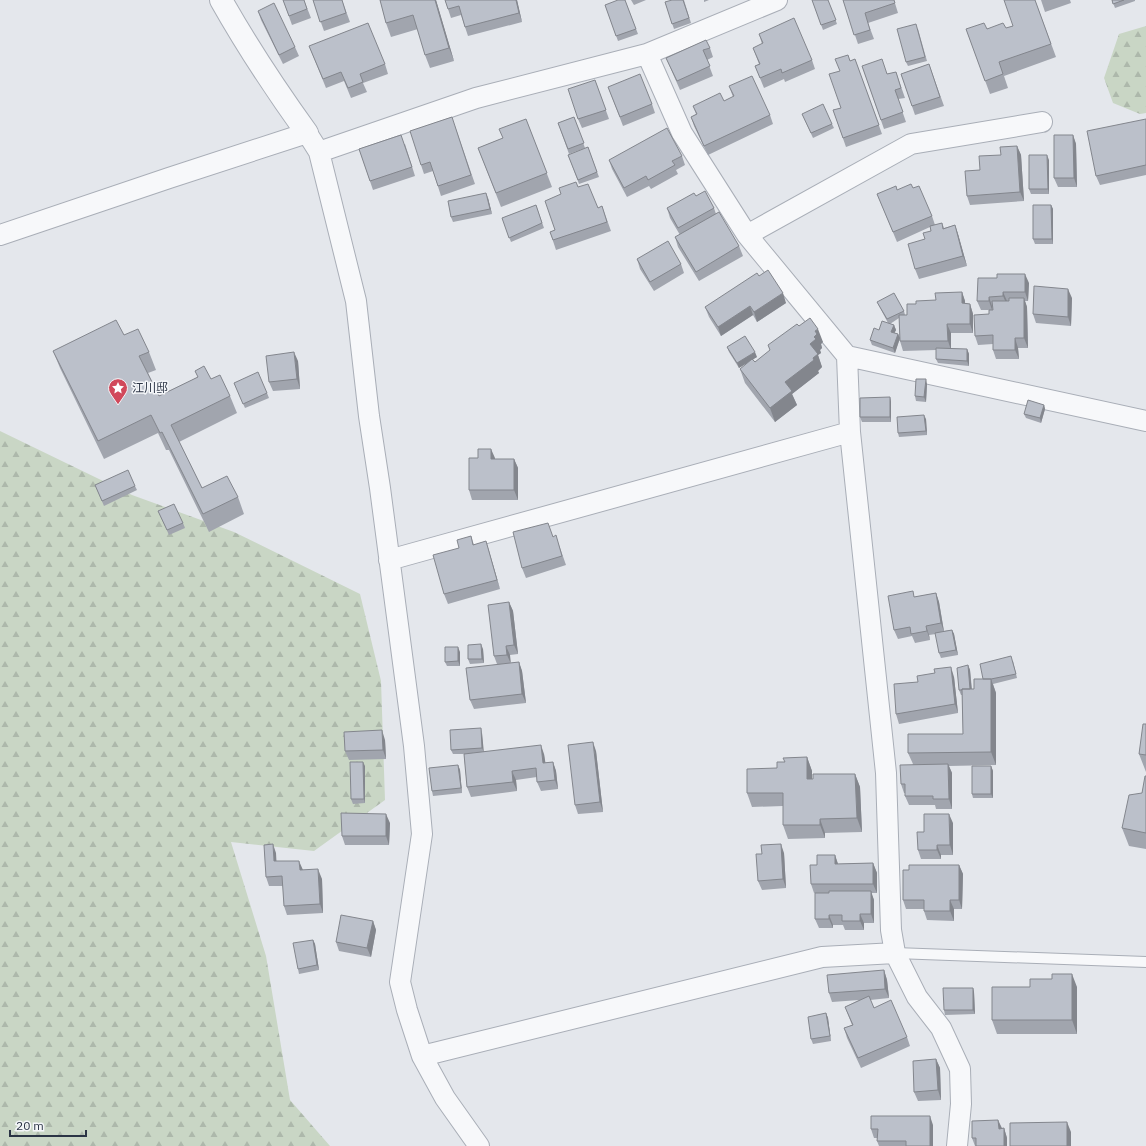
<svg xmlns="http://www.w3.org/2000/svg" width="1146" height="1146" font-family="'IBM Plex Sans','Noto Sans JP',sans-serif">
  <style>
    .forest { fill: url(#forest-firs) }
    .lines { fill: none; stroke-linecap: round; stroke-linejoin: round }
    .service-casing { stroke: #a9aeb7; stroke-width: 12 }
    .minor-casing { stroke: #a9aeb7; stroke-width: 22 }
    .tertiary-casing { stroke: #a9aeb7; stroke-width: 24 }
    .service { stroke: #f7f8fa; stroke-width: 10 }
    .minor { stroke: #f7f8fa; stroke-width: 20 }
    .tertiary { stroke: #f7f8fa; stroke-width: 22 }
    .wall { fill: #a1a5ae }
    .shaded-wall { fill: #83868d }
    .building { fill: #bbc0ca; stroke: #83868d }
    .labels { text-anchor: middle; stroke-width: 3; stroke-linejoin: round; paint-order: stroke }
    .poi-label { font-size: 12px; fill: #2b3445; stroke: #f4f6f9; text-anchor: start }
  </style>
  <defs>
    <pattern id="forest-firs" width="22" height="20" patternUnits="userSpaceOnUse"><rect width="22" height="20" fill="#c9d6c5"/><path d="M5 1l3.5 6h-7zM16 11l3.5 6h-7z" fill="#adb8ab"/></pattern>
  </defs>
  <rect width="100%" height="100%" fill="#e4e7ec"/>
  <path class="forest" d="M1146,26V113L1140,114L1113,103L1104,78L1119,34Z
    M0,431L132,495L234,532L360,594L381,681L385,800L314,851L231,842L266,956L290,1100L330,1146H0Z"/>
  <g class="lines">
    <g class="service-casing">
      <path id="service" d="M895,953L1146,962"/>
    </g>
    <g class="minor-casing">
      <path id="minor" d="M647,54L682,133L747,235L847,356L850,432L886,773L891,930L895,953L917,997L941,1028L960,1069L961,1104L957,1146
        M319,152L476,98L647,54L777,0
        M0,235L169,178L307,133L319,152L356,301L369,416L380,488L414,746L422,834L400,982L407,1010L422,1056L445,1098L479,1146
        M747,235L911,144L1042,122
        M847,356L1146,421
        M389,560L850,432
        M422,1056L822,957L895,953"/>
    </g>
    <g class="tertiary-casing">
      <path id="tertiary" d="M221,0C247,46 276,90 307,133"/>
    </g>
    <use href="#service" class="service"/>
    <use href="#minor" class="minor"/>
    <use href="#tertiary" class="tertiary"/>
  </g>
  <path class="wall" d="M283,0H304L311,18L292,25Z
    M313,0H342L350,22L324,31Z
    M380,0H436L454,61L430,68L425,55L418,29L391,37L386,23Z
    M445,0H517L522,22L468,36L461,15L451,18Z
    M625,0L638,34L618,41L605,5Z
    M631,0H646L634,5Z
    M684,0L691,23L674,29L665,2Z
    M704,0H709L704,2Z
    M812,0H828L837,24L823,30Z
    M843,0H894L898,13L868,23L874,39L858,44Z
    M1035,0L1056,57L1004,76L1008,88L990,94L966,29L1006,28L1013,26Z
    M1041,0H1070L1071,3L1045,12Z
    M1112,0H1135V1L1115,8Z
    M258,11L295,47L299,56L283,64L261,20Z
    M918,29L927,61L908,66L906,62Z
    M759,34L812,60L815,69L785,82L784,79L764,88L755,66L759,64L753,48L762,44Z
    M309,46L385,64L388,74L363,83L367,92L351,98L344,81L326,88Z
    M710,48L713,57L707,60L713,76L680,90L666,58Z
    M855,59L882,134L846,147L833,110L841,108L840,71L850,61Z
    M929,64L944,106L915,115L901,74Z
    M862,66L887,74L896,72L905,98L898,99L906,122L884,129Z
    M595,80L609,119L582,128L578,119Z
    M729,86L770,115L773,124L708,155L694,126L691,117L696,114L693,106L724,101L733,97Z
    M608,87L652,104L655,113L623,126Z
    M802,114L832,124L834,128L813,138Z
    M574,117L585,148L569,154L558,123Z
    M526,119L552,187L501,207L478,148L503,138Z
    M1146,120V175L1100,185L1096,176Z
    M455,126L475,184L441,196L433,171L424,174L421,165Z
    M1073,135L1076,144L1077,187H1058L1054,178Z
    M405,144L415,176L373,190L359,149Z
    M1017,146L1021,155L1024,201L970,205L967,196L1001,155Z
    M588,147L599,177L579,184L568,155Z
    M682,156L685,165L676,170L678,174L651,189L649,186L627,197L612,169L609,160Z
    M1049,160V194H1031L1029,189Z
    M578,187L598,208L602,206L611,231L556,250L550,232L555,230Z
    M913,188L932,216L935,225L942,223L944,228L955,225L958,234L967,266L919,279L915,269L925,239L931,231L930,227L897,242L877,194L897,190Z
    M696,196L714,208L716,214L739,246L743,256L699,281L678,247L675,237L680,235L670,218L667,208Z
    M488,198L492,214L453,222L451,217Z
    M536,205L544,228L511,242L502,218Z
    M1051,205L1053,209V244H1035L1033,239Z
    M637,259L681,264L684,273L654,291L640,269Z
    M759,276L786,303L757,322L753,315L721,336L709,317L705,307Z
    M1029,283L1028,301H1025L1027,307L1028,348H1018L1019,359H996L993,350V344L978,345L975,336L989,314V310H981L977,301Z
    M962,292L965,301V303L970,304L973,314V333H951V349H967L969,354V366L938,363L936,359V350L903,351L900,341L899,318L890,324L894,325L896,330L894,333L898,334L900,338L895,353L872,345L870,340L879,330L888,323L879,306L877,302L904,311L905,315H907L916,304L936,300Z
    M1072,298L1071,326L1036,323L1033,314Z
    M799,326L823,342L821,344L822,348L820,350L821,353L818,355L822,367L818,371L819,373L792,394L797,405L775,422L745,383L740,369L751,360L739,368L729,352L727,347L757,357L753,359L755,362L770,351Z
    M53,351L149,352L156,370L148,373L159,396L198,377L195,371L211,379L230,396L237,413L179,442L202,488L238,497L244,514L209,532L169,450H166L158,433L104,459L60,368Z
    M298,361L300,389L273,391L269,382Z
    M234,383L267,393L269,398L245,408Z
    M927,384L926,402L916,401L915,396Z
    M890,397L891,402V422H862L860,417Z
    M1044,405L1045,409L1041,423L1026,418L1024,414Z
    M926,419L927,435L899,437L898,433Z
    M495,459H514L518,468V500H472L469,490Z
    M95,485L135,486L137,490L104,506Z
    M158,511L183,523L185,528L169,535Z
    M471,536L474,545L486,541L489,551L500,589L448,604L444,594L459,548Z
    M553,537L559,545L566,565L526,578L522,568Z
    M936,593L939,602L944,631L952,630L954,634L958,655L941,658L939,653L936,634L929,635L930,640L915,643L912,636L898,639L894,630L915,597Z
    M509,602L513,611L518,654L510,655V663L519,662L522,671L526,703L474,709L470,700L497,664L494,656Z
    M483,649L484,663L470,664L468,659Z
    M460,652V666H447L445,662Z
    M1013,661L1017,678L993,684L996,693V765L949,766L952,773V809H936L935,805H909L905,796V793H904L901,784L913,764L908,753L963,734L962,695H961L959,690L968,665L970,670L972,689H974L983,679Z
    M954,677L958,713L899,724L896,714L918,682Z
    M1146,724V772L1139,754Z
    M482,733L483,751L544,754L545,763L553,762L556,771L558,789L541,791L537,782V777L516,780L517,791L471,797L467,787L464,754H453L451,750Z
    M385,740L386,759L349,760L345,751Z
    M596,751L603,812L578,814L575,805Z
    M807,757L812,771V779L855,774L860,787L862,832L825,833V838L788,839L783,825V806L752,807L747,793L785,762Z
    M458,765L460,770L462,793L433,796L432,791Z
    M365,766V803L353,804L351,799Z
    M991,766L993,771V798H973L972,794Z
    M1146,776V849L1129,846L1122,828L1142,793Z
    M390,823L389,845H345L342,836Z
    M953,823V855H941V859H921L918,850L924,832Z
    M276,853V861L303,870L322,879L323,913L287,915L284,906L283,886H269L266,877Z
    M784,853L786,888L762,890L758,881L762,854Z
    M835,855L838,864L873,863L877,873V893H871L874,900V923H864V930H845L843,925H833V928H819L815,919L829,893H814L811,884L817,865Z
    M959,865L963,874L962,909H954V921L927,920L924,911V909H906L903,900L909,870Z
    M373,921L376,930L371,957L339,951L336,942Z
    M313,940L315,944L319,970L299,974L298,969Z
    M884,970L887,980L889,998L870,1000L874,1008L907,1037L910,1046L861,1068L847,1038L844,1028L852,1025L845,1007L859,1000L832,1002L829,993Z
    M1052,979L1077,987V1034H997L992,1020L1030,987Z
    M973,988L974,992L975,1014L945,1015L944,1010Z
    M826,1013L828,1018L831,1041L813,1044L811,1039Z
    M936,1059L940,1068L941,1100L918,1101L914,1092Z
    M998,1120L1002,1128H1004L1007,1138V1146H975L972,1138Z
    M933,1125V1146H879L877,1141V1138H874L871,1129Z"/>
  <path class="shaded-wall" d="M435,0H436L454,61L449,48Z
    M516,0H517L522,22L519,13Z
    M1073,135L1076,144L1077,187L1074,178Z
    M1017,146L1021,155L1024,201L1020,192Z
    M1047,155L1049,160V194L1048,189Z
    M486,193L488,198L492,214L490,209Z
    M1051,205L1053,209V244L1052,239Z
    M955,225L958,234L967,266L963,256Z
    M1025,274L1029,283L1028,301L1025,292Z
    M1068,289L1072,298L1071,326L1068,317Z
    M962,292L965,301V312L962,303Z
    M1003,292L1007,301V305L1003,296Z
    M783,293L786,303L757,322L754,312Z
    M989,297L992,306V310L989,301Z
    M1024,298L1027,307L1028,348L1024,338Z
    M970,304L973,314V333L970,324Z
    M750,306L753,315L721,336L718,327Z
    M947,324L951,333V350L948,341Z
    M894,325L896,330L893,336L891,332Z
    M818,329L823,342L821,344L822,348L820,350L821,353L818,355L822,367L818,371L819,373L792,394L797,405L775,422L770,408L785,382L814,337L815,331Z
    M898,334L900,338L895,353L893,348Z
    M1015,338L1018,348L1019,359L1015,350Z
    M967,349L969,354V366L967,361Z
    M294,352L298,361L300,389L297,379Z
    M755,352L757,357L739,368L737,363Z
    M926,379L927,384L926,402L924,397Z
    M890,397L891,402V422L890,417Z
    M1044,405L1045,409L1041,423L1040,418Z
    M924,415L926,419L927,435L926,431Z
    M491,449L495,458V468L491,459Z
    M514,459L518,468V500L514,490Z
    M486,541L489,551L500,589L497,580Z
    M936,593L939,602L944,632L941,623Z
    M509,602L513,611L518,654L514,645Z
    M926,626L929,635L930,640L927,631Z
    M952,630L954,634L958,655L956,650Z
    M481,644L483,649L484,663L482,659Z
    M506,646L510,655L511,664L507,655Z
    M458,647L460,652V666L458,661Z
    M519,662L522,671L526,703L522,694Z
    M968,665L970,670L972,695L970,690Z
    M951,667L954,677L958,713L955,704Z
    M991,679L996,693V765L991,752Z
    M481,728L482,733L484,753L482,748Z
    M382,730L385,740L386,759L383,750Z
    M593,742L596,751L603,812L600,802Z
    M541,745L544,754L547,772L543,763Z
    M807,757L812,771V792L807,779Z
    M363,762L365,766V803L364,799Z
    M553,762L556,771L558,789L555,780Z
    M948,764L952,773V809L949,799Z
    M458,765L460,770L462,793L461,788Z
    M991,766L993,771V798L991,794Z
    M512,771L516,780L517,791L513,782Z
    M855,774L860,787L862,832L857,818Z
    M386,814L390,823L389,845L386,836Z
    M949,814L953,823V855L950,845Z
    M820,819L825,833V838L820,825Z
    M273,844L276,853L277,871L274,861Z
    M781,844L784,853L786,888L783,879Z
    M937,845L941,855V859L937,850Z
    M835,855L838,864H835Z
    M299,861L303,870H300Z
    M873,863L877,873V893L873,884Z
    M959,865L963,874L962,909L959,900Z
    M318,869L322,879L323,913L320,904Z
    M871,891L874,900V923L871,914Z
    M950,900L954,909V921L950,911Z
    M860,914L864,923V930L860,921Z
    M829,915L833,925V928L829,919Z
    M373,921L376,930L371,957L367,948Z
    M313,940L315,944L319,970L317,965Z
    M884,970L887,980L889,998L885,989Z
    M1072,974L1077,987V1034L1072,1020Z
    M973,988L974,992L975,1014L973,1010Z
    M826,1013L828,1018L831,1041L830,1036Z
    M936,1059L940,1068L941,1100L938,1090Z
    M930,1116L933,1125V1146H930Z
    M998,1120L1002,1129H999Z
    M1067,1122L1071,1132V1146H1067Z
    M1004,1128L1007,1138V1146H1004Z"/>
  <path class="building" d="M283,0H304L307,9L289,16Z
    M313,0H342L346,13L320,22Z
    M380,0H435L449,48L425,55L413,15L386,23Z
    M445,0H516L519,13L465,27L459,6L448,9Z
    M618,0H625L636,29L616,36L605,5Z
    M672,0H683L689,18L672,24L665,2Z
    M812,0H828L836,20L821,25Z
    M843,0H894L895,3L865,13L870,30L854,35Z
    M1004,0H1035L1051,44L999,62L1003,74L985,81L966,29L984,23L987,29L1003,23L1006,28L1013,26Z
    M1112,0H1124L1113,4Z
    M274,3L295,47L279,55L258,11Z
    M794,18L812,60L782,73L781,69L760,78L755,66L760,64L753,48L763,43L759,34Z
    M368,23L385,64L360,74L363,82L348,88L341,72L323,79L309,46Z
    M916,24L925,57L906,62L897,29Z
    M706,40L710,48L703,50L710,66L677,81L666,58Z
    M848,55L850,61L855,59L879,125L843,138L833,110L841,108L829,74L840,71L835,59Z
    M882,59L887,74L896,72L901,88L895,90L903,112L881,120L862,66Z
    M929,64L940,97L912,106L901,74Z
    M640,74L652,104L620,117L608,87Z
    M752,76L770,115L704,146L691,117L697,114L693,106L720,93L724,101L734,96L729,86Z
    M595,80L606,110L578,119L568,89Z
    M823,104L832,124L811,133L802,114Z
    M452,117L471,175L438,186L430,162L421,165L410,131Z
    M574,117L584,143L568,149L558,123Z
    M526,119L547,173L496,193L478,148L503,138L499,129Z
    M1146,119V165L1096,176L1087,131Z
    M667,128L682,156L672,161L675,165L648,180L646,176L624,188L609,160Z
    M401,135L412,167L370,181L359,149Z
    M1054,135H1073L1074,178H1054Z
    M1017,146L1020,192L967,196L965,171L980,170L979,156L1001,155L1000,147Z
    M588,147L597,172L578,180L568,155Z
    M1029,155H1047L1048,189H1029Z
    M576,182L578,187L588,184L598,208L602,206L607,222L553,240L550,232L555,230L545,201L561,194L559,188Z
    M911,184L913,188L919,186L932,216L893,232L877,194L896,186L897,190Z
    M705,191L714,208L678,228L667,208L694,193L696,196Z
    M486,193L490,209L451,217L448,201Z
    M536,205L542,223L509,238L502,218Z
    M1033,205H1051L1052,239H1033Z
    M719,212L739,246L696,272L675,237Z
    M942,223L943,229L955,225L963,256L915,269L908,244L925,239L923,233L931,231L930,226Z
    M668,241L681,264L650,282L637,259Z
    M768,270L783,293L754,312L750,306L718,327L705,307L757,273L759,276Z
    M997,274H1025V292H1003V296L989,297V301H977L978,278H997Z
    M1034,286L1068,289V317L1033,314Z
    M962,292V303L970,304V324H947L948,341H900L899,315H907V304H916V301L936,300L935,293Z
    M894,293L904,311L887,319L877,302Z
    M1009,298H1024V338H1015V350H993V335L975,336L974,315L989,314V310H993L992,301H1009Z
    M810,318L818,329L815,331L817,334L814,337L816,339L810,344L818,354L813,358L814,360L785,382L792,391L770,408L740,369L752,359L755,362L770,350L768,345L797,324L799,326Z
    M116,320L124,335L138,329L149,352L139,356L159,396L198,377L195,371L204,366L211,379L220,375L230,396L171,425L202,488L227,476L238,497L203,514L162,432L160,433L151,415L98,441L53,351Z
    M882,321L894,325L891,332L898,334L893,348L870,340L874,328L879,330Z
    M745,336L755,352L737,363L727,347Z
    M936,348L967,349V361L936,359Z
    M294,352L297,379L269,382L266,356Z
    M258,372L267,393L243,404L234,383Z
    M916,379H926L924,397L915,396Z
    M890,397V417H860V398Z
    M1028,400L1044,405L1040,418L1024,414Z
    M924,415L926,431L898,433L897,417Z
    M478,449H491V459H514V490H469V458H478Z
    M128,470L135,486L102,501L95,485Z
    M174,504L183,523L167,530L158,511Z
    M548,523L553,537L556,535L562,556L522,568L513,532Z
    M471,536L473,545L486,541L497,580L444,594L433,555L459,548L457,540Z
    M913,591L914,597L936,593L941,623L926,626L927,631L911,634L910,627L894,630L888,596Z
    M509,602L514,645L506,646L507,655L494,656L488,605Z
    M952,630L956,650L939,653L935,633Z
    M481,644L482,659H468V645Z
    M445,647H458V661L445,662Z
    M1011,656L1016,674L991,679H983L980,664Z
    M519,662L522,694L470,700L466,668Z
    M968,665L970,689H962V690H959L957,668Z
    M951,667L955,704L896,714L894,684L918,682L917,676L935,673L934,669Z
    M974,679H991V752L908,753V734H963L962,689H974Z
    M1143,724H1146V755L1139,754Z
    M481,728L482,748L451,750L450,730Z
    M382,730L383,750L345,751L344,732Z
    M593,742L600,802L575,805L568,745Z
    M541,745L543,763L553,762L555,780L537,782L536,768L512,771L513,782L467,787L464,754Z
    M807,757V779H813V774H855L857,818L820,819V825H783V793H747V769L777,768V762H785L783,758Z
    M350,762H363L364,799H351Z
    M948,764L949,799H933V796H905V784H901L900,765Z
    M458,765L461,788L432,791L429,768Z
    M972,766H991V794H972Z
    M1145,776H1146V833L1122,828L1129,795L1142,793Z
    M341,813L386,814V836H342Z
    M924,814H949L950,845H937V850H918L917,832H924Z
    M273,844L274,861H299L300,870L318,869L320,904L284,906L282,876L266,877L264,845Z
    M781,844L783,879L758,881L756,854H762L761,845Z
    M817,855H835V864L873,863V884H811L810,865H817Z
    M909,865H959V900H950V911H924V900H903V870H909Z
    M829,891H871V914H860V921H842V915H829V919H815V893H829Z
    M341,915L373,921L367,948L336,942Z
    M313,940L317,965L298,969L293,943Z
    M884,970L885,989L829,993L827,975Z
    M1052,974H1072V1020H992V987H1030V979H1052Z
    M943,988H973V1010H944Z
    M869,996L874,1008L891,1000L907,1037L858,1058L844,1028L853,1025L845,1007Z
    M826,1013L830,1036L811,1039L808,1017Z
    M936,1059L938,1090L914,1092L913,1061Z
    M871,1116H930V1146H906V1141H877L878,1129H871Z
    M998,1120L999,1129L1004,1128V1146H976V1138H972V1121Z
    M1067,1122V1146H1010V1123Z"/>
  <defs>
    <g id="sight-pin" transform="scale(1)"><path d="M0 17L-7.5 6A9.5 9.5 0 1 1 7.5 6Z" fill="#d1495b" stroke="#f4f6f9"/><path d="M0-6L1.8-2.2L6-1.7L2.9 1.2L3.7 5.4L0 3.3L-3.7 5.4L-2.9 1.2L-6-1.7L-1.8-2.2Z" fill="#fff"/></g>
  </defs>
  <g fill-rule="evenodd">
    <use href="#sight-pin" x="118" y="388"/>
  </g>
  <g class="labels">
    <g class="poi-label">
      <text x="132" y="392">江川邸</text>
    </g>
  </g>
  <path d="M10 1130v6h76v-6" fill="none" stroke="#2b3445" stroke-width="2"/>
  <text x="16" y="1130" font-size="12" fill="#2b3445" stroke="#f4f6f9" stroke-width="3" paint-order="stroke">20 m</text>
</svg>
